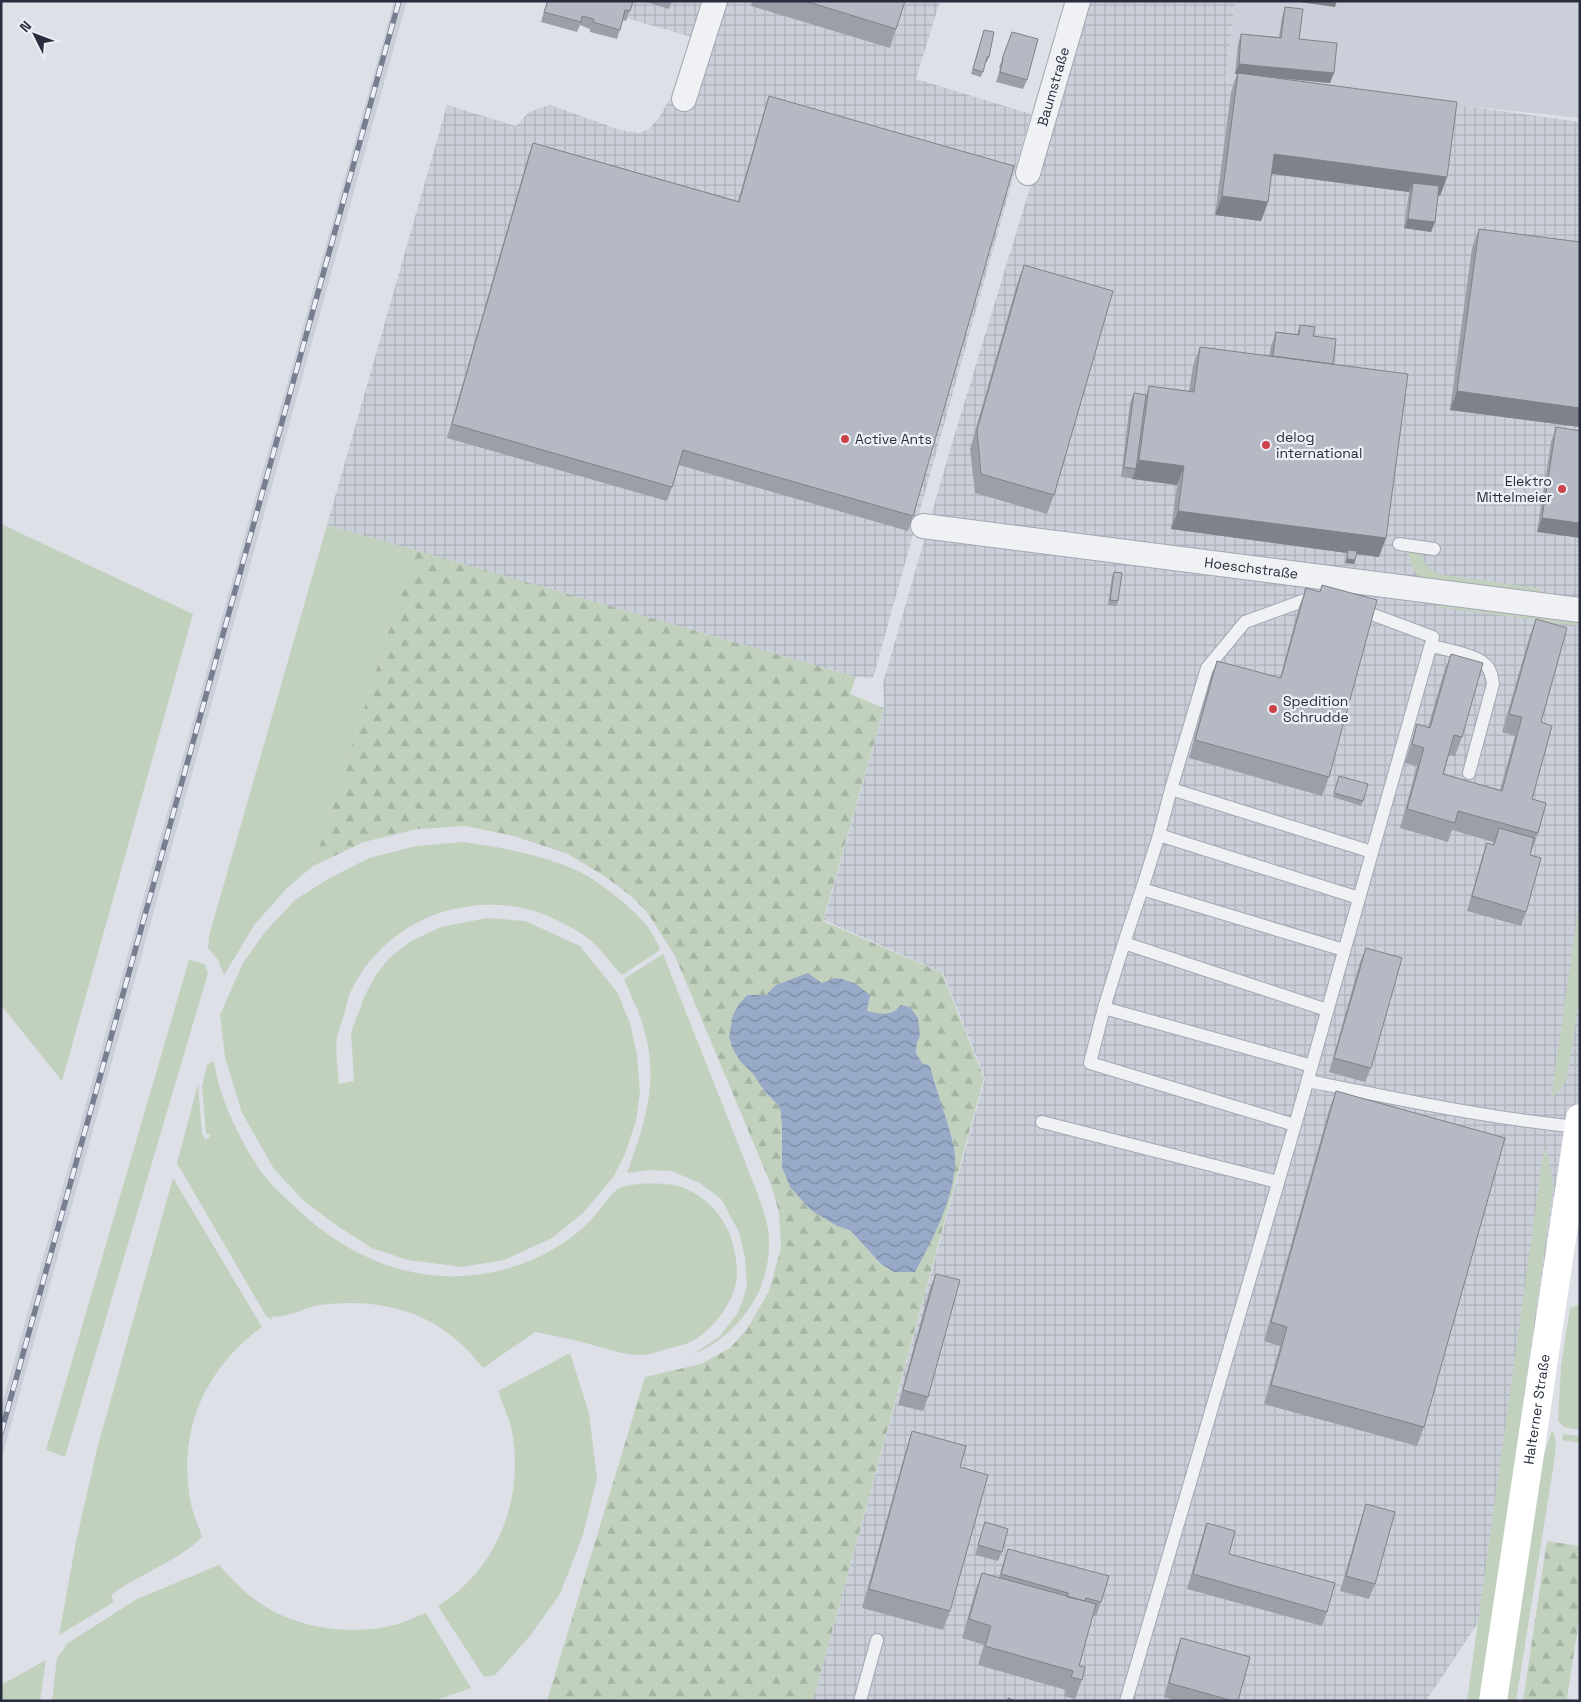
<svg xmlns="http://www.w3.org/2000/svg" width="1581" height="1702" font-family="'Space Grotesk',sans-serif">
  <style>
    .built { fill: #cbcfd9 }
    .industrial { fill: url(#industrial-grid) }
    .grass { fill: #c1d1be }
    .forest { fill: url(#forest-firs); fill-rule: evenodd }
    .water { fill: url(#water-waves) }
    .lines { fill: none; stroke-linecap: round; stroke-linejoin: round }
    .lane-casing { stroke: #a3a7b1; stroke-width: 14 }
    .street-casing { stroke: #a3a7b1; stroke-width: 26 }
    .lane { stroke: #f0f1f5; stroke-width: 12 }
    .street { stroke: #f0f1f5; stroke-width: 24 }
    .secondary { stroke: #fff; stroke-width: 28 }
    .rail-casing { stroke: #777e90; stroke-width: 5.5 }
    .rail { stroke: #eceff5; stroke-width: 4; stroke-dasharray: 11; stroke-linecap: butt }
    .wall { fill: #9c9fa8 }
    .shaded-wall { fill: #7f8288 }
    .building { fill: #b5b9c3; stroke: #7f8288 }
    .poi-dot { fill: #cb4349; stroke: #eceff5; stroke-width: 2 }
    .labels { text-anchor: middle; stroke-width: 4.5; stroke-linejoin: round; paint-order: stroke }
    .street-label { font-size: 14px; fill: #272d3d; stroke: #eceff5 }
    .poi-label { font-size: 14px; fill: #272d3d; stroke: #eceff5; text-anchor: start }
  </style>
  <defs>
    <pattern id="industrial-grid" width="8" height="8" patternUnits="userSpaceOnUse" patternTransform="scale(1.25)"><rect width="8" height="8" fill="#cbcfd9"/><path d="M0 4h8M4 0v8" fill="none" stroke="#aeb2bb"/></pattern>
    <pattern id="forest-firs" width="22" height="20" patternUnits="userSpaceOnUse" patternTransform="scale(1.25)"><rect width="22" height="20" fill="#c1d1be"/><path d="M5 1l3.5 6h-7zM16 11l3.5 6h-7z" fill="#a6b4a4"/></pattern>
    <pattern id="water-waves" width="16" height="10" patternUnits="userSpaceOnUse" patternTransform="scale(1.25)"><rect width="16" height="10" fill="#98aac7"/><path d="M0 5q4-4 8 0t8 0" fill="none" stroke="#7c8ba3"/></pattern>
  </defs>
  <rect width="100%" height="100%" fill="#dde0e7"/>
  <path class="built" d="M394,1H407L1,1461V1408Z
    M1235,1H1580V118L1225,81Z"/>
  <path class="industrial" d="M566,1H701L692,37Z
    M719,1H940L916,79L1031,114L873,678L856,677L327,525L447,105L516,126L529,112L550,105L620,130L639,133L649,129L659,118L669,100L684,104Z
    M1090,1H1235L1225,81L1465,106L1580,122V1118L1513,1570L1426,1701H813L985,1078L943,973L824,920L884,709L883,683L950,450L1052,115Z"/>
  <path class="grass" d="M1,524L193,614L62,1081L1,1005Z
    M327,525L415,550L313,866L287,888L255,924L224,975L218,960L208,948L209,936Z
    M1408,551L1422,553C1424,564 1427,569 1438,574L1541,589L1535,597L1422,579C1413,571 1410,563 1408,551Z
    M1439,605L1580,623V626L1437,607Z
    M464,842C504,848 546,855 582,873C597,881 611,892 623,902C639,916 653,929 660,950L622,975C610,963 599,946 585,936C573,927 542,912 527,909C457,893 386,924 353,987C348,996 346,1007 344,1016C341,1023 338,1031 337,1038C335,1050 338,1071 339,1084L354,1081L351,1032L365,995L376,975L388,959L411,941L441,927L487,918L525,921L580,946L617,992L630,1023L637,1055L640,1092L636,1121L625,1154L614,1176L600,1193L583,1213L552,1238L504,1260L462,1267L408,1260L372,1248L336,1225L304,1201L274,1169L242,1113L225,1057L220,1015L243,963L265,932L295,900L328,879L369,858L416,846Z
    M1580,896V994L1567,1078L1561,1090L1551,1098Z
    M663,954L757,1192C762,1207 769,1224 769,1241C770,1292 739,1335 692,1355L719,1337L737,1314L743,1300L747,1285L745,1258L739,1232L721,1199L700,1183L671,1171L649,1170L627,1173C644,1125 659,1084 645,1033C641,1014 631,997 624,979Z
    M189,960L205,964L208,973L65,1457L46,1450Z
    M214,1061C216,1072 218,1084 222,1094C230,1118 242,1142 256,1164C264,1178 279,1192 291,1203C355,1267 442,1297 529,1261C550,1253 573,1238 589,1222C597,1214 610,1194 618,1189C631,1182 670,1182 684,1188C709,1198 726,1219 733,1244C736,1258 739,1274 735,1287C728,1311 708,1335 686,1344C680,1346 673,1347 667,1349C659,1351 651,1354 644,1355C628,1356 611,1350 596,1346C576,1340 556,1336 535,1332L483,1368C476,1360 470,1352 462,1345C425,1308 370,1298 320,1305C304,1307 288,1319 272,1316V1320L266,1316L177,1163L198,1084L202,1134L206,1140L211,1135L206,1133L202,1087L207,1065Z
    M1544,1148C1551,1160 1552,1176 1553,1189L1481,1701H1467Z
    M173,1178L262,1327C203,1371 177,1432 191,1504C193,1515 199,1526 202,1537C180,1560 139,1574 111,1595L114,1602L59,1635L76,1542L97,1449Z
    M1580,1304V1430L1564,1427L1558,1421L1561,1366L1570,1308Z
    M570,1353L589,1413L597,1478L583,1535L560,1594L530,1636L495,1675L484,1677L438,1606C498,1569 526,1496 511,1427C508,1415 502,1403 498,1391Z
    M1552,1430C1559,1439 1554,1458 1553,1469L1516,1701H1505L1544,1455Z
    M1563,1434L1580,1436V1443L1562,1440Z
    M219,1565C226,1572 232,1580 240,1587C279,1625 338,1637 390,1626C402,1624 414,1617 426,1613L471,1688L434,1701H52L57,1658L68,1643L137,1599Z
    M46,1660L40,1701H1V1685Z"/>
  <path class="forest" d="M415,550L856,677L850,694L884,708L823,921L942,973L984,1078L813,1701H547L645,1377L701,1364L730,1348L747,1329L769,1291L781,1248L779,1213L772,1187L675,956L647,912L631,896L607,878L568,854L514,836L466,826L417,829L364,842L313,866ZM823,983L866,1011L885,1015L897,1010L917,1042L916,1053L922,1063L930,1066L954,1149L953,1173L881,1264L850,1230L837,1226L782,1167V1125L780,1107L765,1092L754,1075L740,1061L733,1015L739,1004L747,995H766Z
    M1547,1541L1580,1546V1614L1567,1698L1580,1701H1523Z"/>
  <path class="water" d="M808,973L822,983L835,978L842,979L856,984L870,995L867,1011C881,1014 891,1017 901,1005L910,1007L918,1018L920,1036L917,1042L916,1053L922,1063L930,1066C937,1093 948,1121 954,1148C961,1186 933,1239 915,1272H894L881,1264L850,1230L837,1226L811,1210L790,1187L782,1167V1125L780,1107L765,1092L754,1075L740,1061L733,1049L729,1037L733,1015L739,1004L747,995H766L776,985Z"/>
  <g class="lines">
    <g class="lane-casing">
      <path id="lane" d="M1399,544L1434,549
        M1317,601L1308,599L1245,622L1207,668L1171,789L1372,852
        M1431,646C1445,649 1476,655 1486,665C1491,670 1492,677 1493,684L1469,773
        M1171,789L1159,835L1359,898
        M1159,835L1142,889L1344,950
        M1142,889L1124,943L1327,1010
        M1124,943L1104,1008L1312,1066
        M1104,1008L1090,1063L1295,1125
        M1308,1081C1397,1099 1487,1118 1578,1127
        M1042,1122L1278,1182
        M860,1701L877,1640
        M1126,1701L1295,1125L1433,637L1358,609"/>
    </g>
    <g class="street-casing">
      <g id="street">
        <path d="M684,99L715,1"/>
        <path id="s1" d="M1028,173L1078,1"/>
        <path id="s2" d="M923,526L1580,610"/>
      </g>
    </g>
    <use href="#lane" class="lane"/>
    <use href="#street" class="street"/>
    <path class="secondary" id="s3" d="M1493,1701L1580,1118"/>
    <g class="rail-casing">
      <path id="rail" d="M1,1433L399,1"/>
    </g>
    <use href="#rail" class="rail"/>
  </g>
  <path class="wall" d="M547,1H633L626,21L623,20L617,39L590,32V29L580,25L577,32L541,22Z
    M643,1H672L669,9Z
    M752,1H905L896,29L890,48L751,6Z
    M1285,7L1299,39L1330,83L1269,77L1447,177L1440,196H1438L1435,222L1431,232L1404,228L1409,192L1271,174L1268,202L1261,221L1215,215L1231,92L1237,74H1235L1238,44L1241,34L1279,37L1282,17Z
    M984,30L989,57L987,62H986L981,77L971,74Z
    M1012,32L1027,80L1023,89L996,82L1000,69L999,68Z
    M769,96L913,516L908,531L679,465L672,487L667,501L447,438L528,157L533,143L738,201L764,111Z
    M1479,229L1580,242V427L1450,410L1472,248Z
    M1024,265L1054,495L1047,514L975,493L970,449L1017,284Z
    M1300,325L1313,336L1333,364L1379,557L1356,554L1354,564L1345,563L1347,553L1171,529L1177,485L1121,477L1130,403L1134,393L1146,395L1149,386L1189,391L1193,366L1200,347L1269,356L1271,346L1276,332L1297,334Z
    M1556,427L1580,431L1537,532L1551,442Z
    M1114,572L1118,601L1117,606L1108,605L1112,577Z
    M1322,585L1329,777L1322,796L1189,758L1210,680L1217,661L1280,678L1299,607L1306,588L1320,592Z
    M1536,619L1541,722L1532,799L1538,833L1530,855L1526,912L1521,926L1467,911L1482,857L1487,843L1493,845V842L1452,830L1448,842L1400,828L1417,766L1405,763L1411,743L1417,724L1428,727L1444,672L1451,654L1462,737L1455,756L1449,755L1443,774L1500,790L1515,736L1502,732L1529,638Z
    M1339,776L1363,801L1361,806L1333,797Z
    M1366,948L1371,1068L1365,1082L1329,1072L1360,962Z
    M1336,1091L1424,1427L1417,1446L1264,1404L1280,1346L1264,1341L1329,1110Z
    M936,1274L928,1397L923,1411L898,1405L930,1288Z
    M912,1431L960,1467L950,1611L943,1630L862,1608L906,1450Z
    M1366,1504L1375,1584L1369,1599L1340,1591L1361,1519Z
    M985,1522L1002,1552L998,1561L975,1555Z
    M1207,1523L1229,1554L1327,1612L1322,1626L1187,1589L1202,1537Z
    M1008,1549L1101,1602L1096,1616L1093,1615L1079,1666L1082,1680L1075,1699L1064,1696L1066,1690L978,1665L984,1645L962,1638L975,1592L982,1573L999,1578L1003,1563Z
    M1181,1638L1238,1701H1176L1164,1697L1176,1652Z"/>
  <path class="shaded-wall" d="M1299,1H1337L1335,7L1299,2Z
    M1239,64L1334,73L1330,83L1235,74Z
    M1274,154L1447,177L1440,196L1411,192L1413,183L1409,192L1267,173Z
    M1222,196L1268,202L1261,221L1215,215Z
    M1408,219L1435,222L1431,232L1404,228Z
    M1457,391L1580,408V427L1450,410Z
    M1139,460L1184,466L1177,485L1132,479Z
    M1178,511L1386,538L1379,557L1348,553V550L1347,553L1171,529Z
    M1542,518L1580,523V538L1537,532Z
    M1347,559L1355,560L1354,564L1345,563Z"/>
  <path class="building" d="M548,1H633L630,11L625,10L620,30L593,22L594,19L582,16L581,22L544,12Z
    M805,1H905L896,29Z
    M1285,7L1303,9L1299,39L1337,43L1334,73L1239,64L1241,34L1281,38Z
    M984,30L994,32L989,57H987L983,72L973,69Z
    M1012,32L1038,39L1027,80L1000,72L1003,59H1002Z
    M1238,73L1457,102L1447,177L1274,154L1268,202L1222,196Z
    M769,96L1014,166L913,516L683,450L672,487L452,424L533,143L739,202Z
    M1413,183L1439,186L1435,222L1408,219Z
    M1479,229L1580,242V408L1457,391Z
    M1024,265L1113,291L1054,495L981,474L977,430Z
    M1300,325L1315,327L1313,336L1336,339L1333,364L1273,356L1276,332L1299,335Z
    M1200,347L1408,374L1386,538L1178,511L1184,466L1139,460L1149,386L1194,392Z
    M1134,393L1146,395L1136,469L1124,467Z
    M1556,427L1580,431V523L1542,518Z
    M1348,550L1357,551L1355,560L1347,559Z
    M1114,572L1122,573L1118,601L1110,600Z
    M1322,585L1377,600L1329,777L1195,740L1217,661L1281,678L1306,588L1320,592Z
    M1536,619L1567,628L1541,722L1552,726L1532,799L1546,803L1538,833L1458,811L1455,823L1407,809L1424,748L1412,744L1417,724L1430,728L1451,654L1483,663L1462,737L1454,735L1443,774L1502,791L1522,717L1509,714Z
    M1339,776L1368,784L1363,801L1334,793Z
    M1499,828L1534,838L1530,855L1541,858L1526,912L1472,896L1487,843L1494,845Z
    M1366,948L1402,958L1371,1068L1334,1058Z
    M1336,1091L1505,1138L1424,1427L1271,1385L1287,1327L1271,1322Z
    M936,1274L960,1280L928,1397L903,1390Z
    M912,1431L966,1446L960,1467L988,1475L950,1611L869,1589Z
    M1366,1504L1395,1512L1375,1584L1346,1576Z
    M985,1522L1008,1529L1002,1552L978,1545Z
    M1207,1523L1235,1531L1229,1554L1335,1583L1327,1612L1193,1574Z
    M1008,1549L1109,1576L1101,1602L1086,1598L1085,1601L1067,1597L1068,1593L1001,1574Z
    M982,1573L1096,1604L1079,1666L1085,1667L1082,1680L1071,1677L1073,1671L985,1646L991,1626L969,1619Z
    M1181,1638L1250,1657L1238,1701H1233L1169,1683Z
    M1008,1698L1016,1701H1008Z"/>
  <g class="poi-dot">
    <circle cx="845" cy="439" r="5"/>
    <circle cx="1266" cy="445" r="5"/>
    <circle cx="1562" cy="489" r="5"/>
    <circle cx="1273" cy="709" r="5"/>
  </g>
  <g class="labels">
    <g class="street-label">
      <text dy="5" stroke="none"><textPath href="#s1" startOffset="90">Baumstraße</textPath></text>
      <text dy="5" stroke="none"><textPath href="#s2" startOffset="331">Hoeschstraße</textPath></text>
      <text dy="5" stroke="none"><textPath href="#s3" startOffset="295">Halterner Straße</textPath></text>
    </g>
    <g class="poi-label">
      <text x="1276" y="442">delog<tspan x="1276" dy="16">international</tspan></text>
      <text x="855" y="444">Active Ants</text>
      <text x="1552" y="486" text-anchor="end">Elektro<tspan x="1552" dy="16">Mittelmeier</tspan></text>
      <text x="1283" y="706">Spedition<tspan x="1283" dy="16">Schrudde</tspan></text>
    </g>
  </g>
  <rect width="1581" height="1702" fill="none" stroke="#272d3d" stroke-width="5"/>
  <g transform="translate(35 35) rotate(312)" stroke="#eceff5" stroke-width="4" paint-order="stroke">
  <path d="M0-4L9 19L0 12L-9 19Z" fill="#272d3d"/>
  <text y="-8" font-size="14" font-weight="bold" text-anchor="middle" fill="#272d3d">N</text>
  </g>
</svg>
